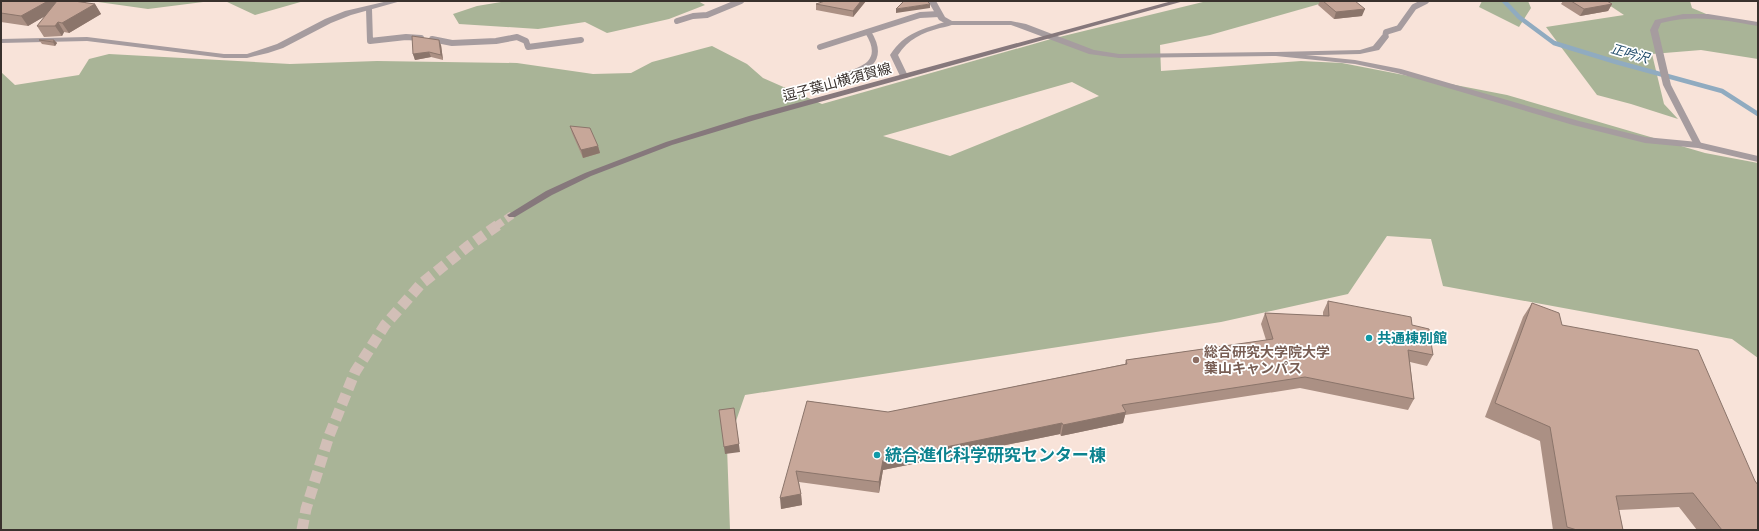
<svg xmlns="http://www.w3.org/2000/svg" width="1759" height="531" font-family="Spectral,'Noto Sans JP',serif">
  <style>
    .forest { fill: #a9b497; fill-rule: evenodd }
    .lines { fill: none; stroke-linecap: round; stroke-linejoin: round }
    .stream { stroke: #90abc0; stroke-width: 4.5 }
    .secondary-tunnel-far1 { stroke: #d2bfb7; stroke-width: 8; stroke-dasharray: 8 4; stroke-linecap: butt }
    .secondary-tunnel { stroke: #d2bfb7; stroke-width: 11; stroke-dasharray: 11 5.5; stroke-linecap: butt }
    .service { stroke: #a69c9f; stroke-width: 6 }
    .minor { fill: #a69c9f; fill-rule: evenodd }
    .tertiary { fill: #a69c9f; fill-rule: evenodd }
    .secondary { fill: #86787c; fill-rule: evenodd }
    .wall { fill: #ab9084 }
    .shaded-wall { fill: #8b756b }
    .building { fill: #c7a799; stroke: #8b756b }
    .culture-dot { fill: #0f9aa8; stroke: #fff; stroke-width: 1.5 }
    .education-dot { fill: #8d6e63; stroke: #fff; stroke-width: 1.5 }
    .labels { text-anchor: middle; stroke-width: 3.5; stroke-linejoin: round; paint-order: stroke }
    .far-water-label { font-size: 13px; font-style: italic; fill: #194565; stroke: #fff }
    .street-label { font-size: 14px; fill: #39312d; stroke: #fff }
    .culture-label { font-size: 14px; font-weight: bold; fill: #0d838f; stroke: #fff; text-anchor: start }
    .education-label { font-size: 14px; font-weight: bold; fill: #785e54; stroke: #fff; text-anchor: start }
    .near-culture-label { font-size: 17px; font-weight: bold; fill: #0d838f; stroke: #fff; text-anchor: start }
  </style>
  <rect width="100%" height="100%" fill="#f8e3d9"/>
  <path class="forest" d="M91,1H211L148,9Z
    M225,1H304L255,15Z
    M507,1H698L705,5L669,19L607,33L585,22L538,29L459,24L453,14L477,6Z
    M1207,1H1330L1210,35L1160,45L1161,71L1301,61L1342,63L1507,95L1705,153L1758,163V358L1732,339L1443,286L1431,239L1387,236L1348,294L1221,322L745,395L727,447L730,530H1V72L15,85L79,75L89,59L109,54L290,64L377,61L517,63L593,74L631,73L652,62L712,46L747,64L763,78L822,104L1051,39ZM1072,82L1099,96L950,156L883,136Z
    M1482,1H1528L1531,8L1519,27L1479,7Z
    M1603,1H1690L1692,8L1711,16L1758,25V59L1701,50L1652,54L1664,104L1678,119L1631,104L1597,95L1546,27L1624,15Z"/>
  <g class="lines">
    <path class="stream" d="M1504,1L1519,17L1554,43L1616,62L1722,91L1758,114"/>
    <path class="secondary-tunnel-far1" d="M496,226L512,215"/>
    <path class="secondary-tunnel" d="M302,530L306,509L329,436L355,372L385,325L421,284L467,247L498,225"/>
    <path class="service" d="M369,9L370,41L406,37L421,38
      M677,21L693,16L707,15L741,1
      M1385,37L1386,32L1399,28L1414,7L1426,1
      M432,39L452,43L496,41L517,37L526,41L528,47L581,40
      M820,47L920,15L939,14
      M838,78C864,70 887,62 868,32"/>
    <path class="minor" d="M388,1H401L351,15L331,23L283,48L268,53L247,58H224L87,41L1,43V39L87,37L224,54H247L277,44L325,19L345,11Z
      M1683,14H1708L1758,22V26C1725,20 1694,14 1661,23L1658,30L1671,85L1702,145L1698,148L1694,145L1663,85L1650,30L1655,20Z
      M948,21H954L955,23C951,26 945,27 940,28C922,33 908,39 898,55L908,76L907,78H901L890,55C905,32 923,29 948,21Z
      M1382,35H1388L1389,37L1379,50L1360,54L1276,56L1272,54L1276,52L1360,50L1373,46Z"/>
    <path class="tertiary" d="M928,1H936L945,17L952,21H1011L1026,24L1094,50L1119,54L1276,52L1355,60L1401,69L1579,121L1645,137L1698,142L1758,156V162L1698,148L1645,143L1573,125L1397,73L1355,64L1276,56L1119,58L1089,54L1011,25H948L939,20Z"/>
    <path class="secondary" d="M1172,1H1184L755,120L672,145L591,176L552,195L515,217H509L507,215L546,191L585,173L666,142L749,116Z"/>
  </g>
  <path class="wall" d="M1,1H55L56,3L86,2L85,3L95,4L101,14L69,33L64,32L62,36L44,37L37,26L45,16L28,26L1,22Z
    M866,1L853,17L816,10V4Z
    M1320,1H1355L1362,16L1334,19L1318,5Z
    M1563,1H1607L1612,4L1608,11L1580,16L1561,4Z
    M39,40H54L57,43L55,46L42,44Z
    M441,45L443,60L431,57L415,60L413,54Z
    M570,126L598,146L600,153L583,158L572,133Z
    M1328,301L1412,325L1433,355L1427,366L1410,362L1414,399L1408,410L1300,388L1125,415L1123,423L1061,436L1060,434L883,470L879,493L799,482L801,494L802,505L781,509L807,401L888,412L1125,364L1126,360L1266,340L1261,324L1265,313L1323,316V312Z
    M1532,303L1562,325L1758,530H1697L1679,507L1619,510L1623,530H1553L1540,441L1485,417L1523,317Z"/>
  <path class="shaded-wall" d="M48,1H55L59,8L28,26L21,16Z
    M74,1H86V2L80,11Z
    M861,1H866L853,17V11Z
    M95,4L101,14L69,33L62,23Z
    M930,4V8L896,13V9Z
    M1612,4L1608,11L1580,16L1584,9Z
    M1365,9L1362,16L1334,19L1336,12Z
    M58,22L64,32L62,36L55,26Z
    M54,40L57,43L55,46L53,42Z
    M439,40L441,45L443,60L441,55Z
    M429,52L431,57L415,60L413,54Z
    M598,146L600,153L583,158L581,150Z
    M734,408L740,452L725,454L724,447Z
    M1126,412L1123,423L1061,436L1063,425Z
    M1062,423L1060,434L883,470L879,493V482L883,460Z
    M801,494L802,505L781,509L780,498Z"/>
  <path class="building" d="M1,1H48L21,16L1,13Z
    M57,1H74L95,4L62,23L58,22L55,26H37Z
    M825,1H861L853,11L816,4Z
    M904,1H927L930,4L896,9Z
    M1323,1H1355L1365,9L1336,12Z
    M1571,1H1607L1612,4L1584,9Z
    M412,36L439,40L441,55L429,52L413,54Z
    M39,40H54L53,42Z
    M570,126L590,128L598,146L581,150Z
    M1328,301L1411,317L1412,325L1429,329L1433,355L1408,350L1414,399L1305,377L1122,405L1126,412L1063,425L1062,423L883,460L879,482L796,471L801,494L780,498L807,401L888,412L1127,364L1126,360L1273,339L1265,313L1329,316Z
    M1532,303L1559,313L1562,325L1698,350L1755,481L1758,485V530H1722L1693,493L1616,496L1623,530H1577L1567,527L1550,427L1495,403Z
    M734,408L739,444L724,447L719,410Z"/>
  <g class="culture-dot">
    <circle cx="1369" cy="338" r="4"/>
    <circle cx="877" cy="455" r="4"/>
  </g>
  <circle class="education-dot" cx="1196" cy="360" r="4"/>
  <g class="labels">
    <g class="far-water-label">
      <text transform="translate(1630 53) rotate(16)" y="5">正吟沢</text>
    </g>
    <g class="street-label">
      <text transform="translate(837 82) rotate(-15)" y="5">逗子葉山横須賀線</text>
    </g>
    <g class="culture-label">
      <text x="1377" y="343">共通棟別館</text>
    </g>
    <g class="education-label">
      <text x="1204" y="357">総合研究大学院大学<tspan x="1204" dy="16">葉山キャンパス</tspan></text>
    </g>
    <g class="near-culture-label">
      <text x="885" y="461">統合進化科学研究センター棟</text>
    </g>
  </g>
  <rect width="1759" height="531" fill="none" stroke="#39312d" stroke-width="4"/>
</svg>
